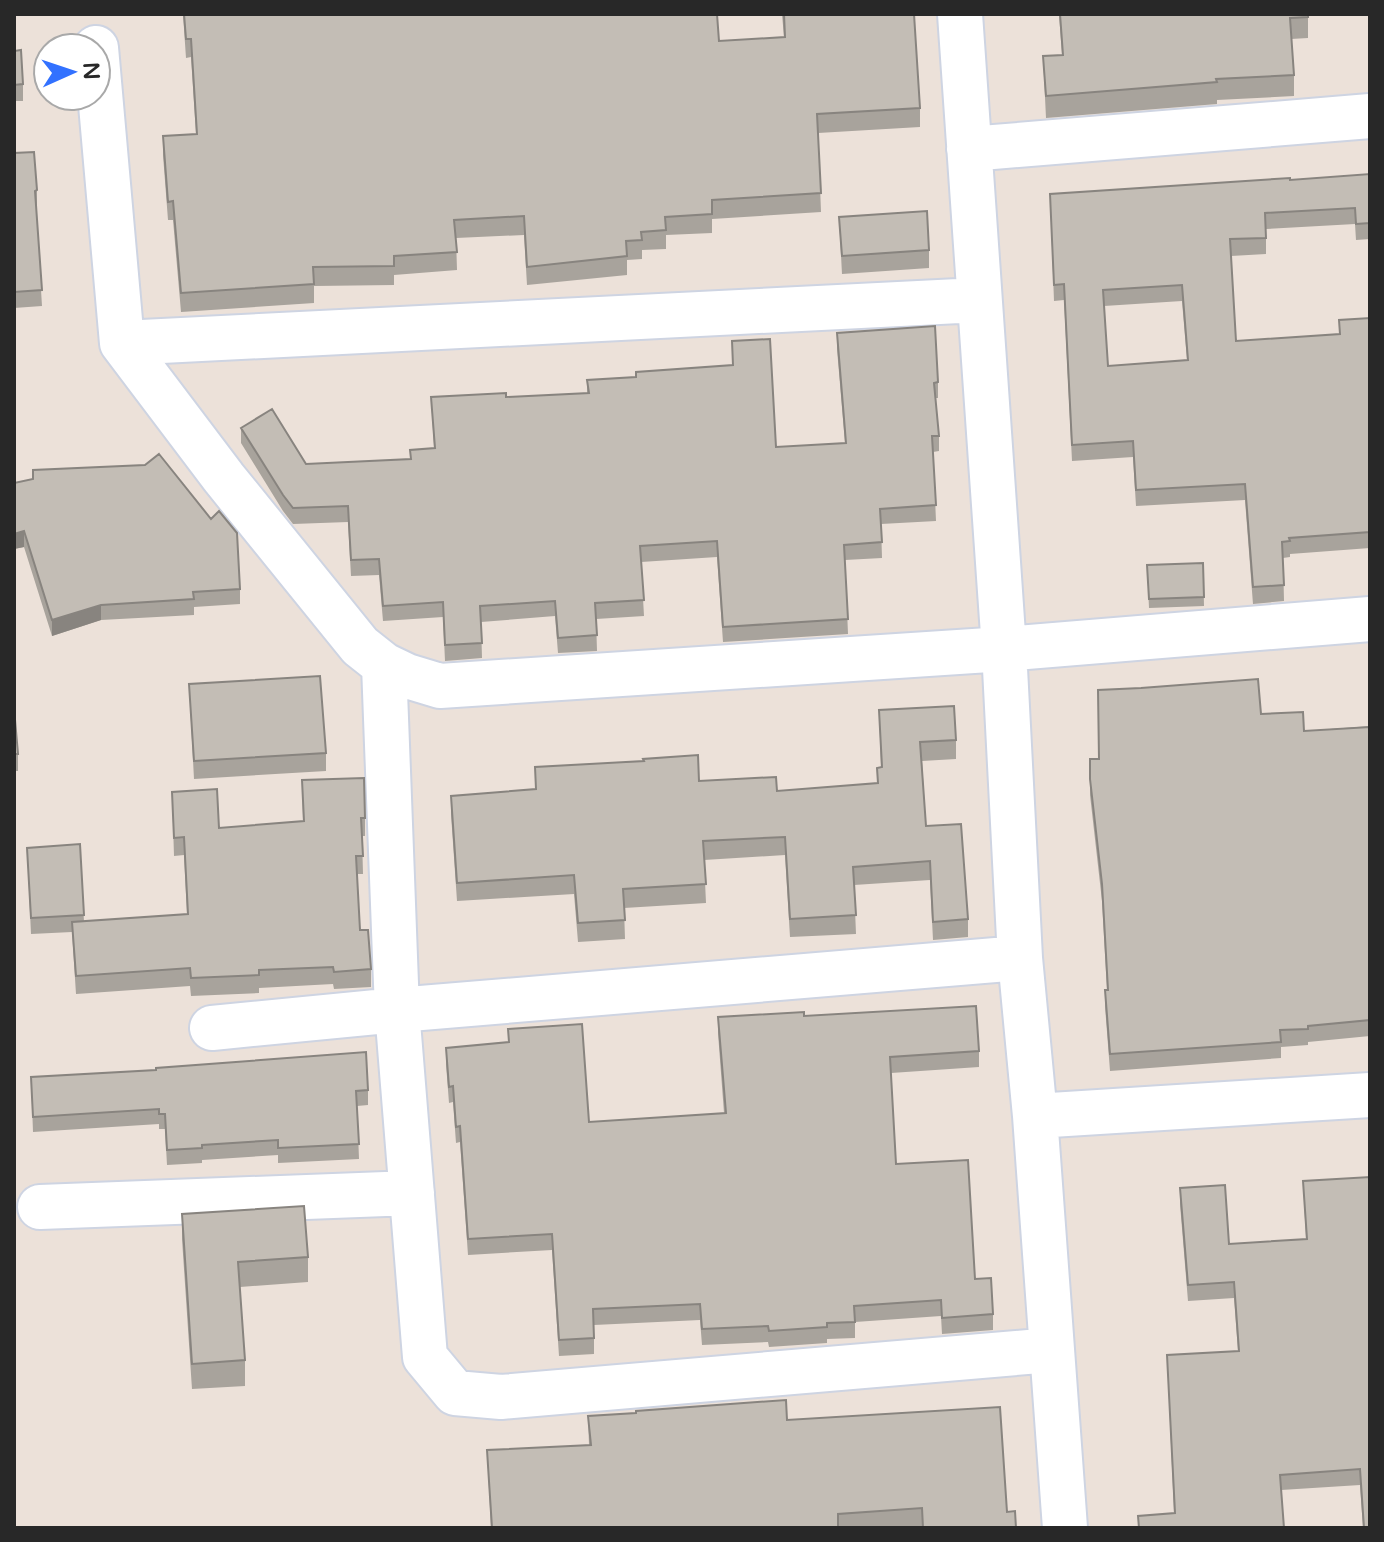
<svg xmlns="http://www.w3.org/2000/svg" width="1384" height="1542" font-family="'Varela Round',sans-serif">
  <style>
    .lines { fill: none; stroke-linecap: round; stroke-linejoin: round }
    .minor-casing { stroke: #ced4e2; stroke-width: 48 }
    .minor { stroke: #fff; stroke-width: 44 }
    .wall { fill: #a8a39c; fill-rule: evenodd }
    .shaded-wall { fill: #88847f }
    .building { fill: #c3bdb5; stroke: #88847f; stroke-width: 2; fill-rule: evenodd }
  </style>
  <rect width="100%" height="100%" fill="#ece1d9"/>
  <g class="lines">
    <g class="minor-casing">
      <path id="minor" d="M960,14L1004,649L1020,958L1035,1116L1065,1528
        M96,48L122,343L224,478L360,646L384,665L407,676L440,686L1004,649L1370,619
        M969,149L1370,116
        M122,343L979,300
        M384,665L397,1010L425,1357L455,1393L501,1397L1051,1350
        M212,1028L397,1010L1020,958
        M1035,1116L1370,1095
        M40,1207L412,1193"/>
    </g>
    <use href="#minor" class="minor"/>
  </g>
  <path class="wall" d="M183,14H717L719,41L784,37L782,14H914L920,108V127L818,133L821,212L712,219V233L666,235V249L642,250V259L627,260V275L527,285L524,235L456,238L457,270L394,275V285L314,286V303L181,312L173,220H168L163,155V136L196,134L191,57L186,58Z
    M1059,14H1308V38L1291,39L1294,75V96L1217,100V104L1046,118L1043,56L1062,55Z
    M14,51L23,84V101H14Z
    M14,153L37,190V207H36L42,306L14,308Z
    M1370,174V239L1356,240L1355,224L1266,229V254L1231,256L1236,341L1339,334V320L1370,318V548L1290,554V557L1283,558L1284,601L1253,604L1245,500L1136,506L1133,457L1072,461L1064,300L1054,301L1050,194L1290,180ZM1182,301L1187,360L1108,366L1104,306Z
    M839,217L929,250V268L842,274Z
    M837,333L938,382V398H935L939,436V451L933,452L936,521L881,524L882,558L845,560L848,634L723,642L717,557L641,562L644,616L596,619L597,651L558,653L555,616L481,622L482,658L445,661L443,617L383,621L379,575L351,576L348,522L293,524L283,511L241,443V428L306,464L410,459V450L434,448L431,397H506L587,393V380L636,377L733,365L732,341L776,447L845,443L837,349Z
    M14,483L240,589V604L194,607V615L101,620L52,636L24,547L14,549Z
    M1203,563L1204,606L1149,608L1147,565Z
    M189,684L326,753V771L194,779Z
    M14,708L18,754V771H14Z
    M879,710L956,740V759L922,761L926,826L968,919V937L933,940L930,880L854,885L856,934L790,937L785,855L704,860L706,903L624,908L625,939L578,942L574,894L457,901L451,814V796L535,789V767L699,781L777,791L877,783V768L881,767Z
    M1261,714L1304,731L1370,726V1036L1308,1042V1045L1281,1047V1058L1110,1071L1105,1006V990H1107L1102,901L1090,795V759H1099Z
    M302,780L365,818V836H362L363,874H357L360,930L371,969V987L334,989L333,984L259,988V993L191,996L190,986L76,994L72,932L31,934L27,848L80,844L84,922L187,914L184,855L174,856L172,792L219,828L303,822Z
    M804,1016L979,1051V1067L891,1073L896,1164L975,1279L993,1314V1330L942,1334L941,1316L855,1322V1338L827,1339V1343L769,1347L768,1342L702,1345L700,1320L594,1325V1354L559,1356L552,1250L468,1255L460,1142L456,1143L453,1102L449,1103L446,1064V1048L508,1042V1029L589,1122L724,1113L718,1033V1017Z
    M31,1077L368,1090V1105L357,1106L359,1159L278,1163V1155L202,1160V1163L167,1165L165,1129H159V1124L33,1132Z
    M1370,1177V1528H1363L1360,1485L1281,1490L1284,1528H1138V1516L1174,1513L1167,1355L1238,1351L1234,1298L1188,1301L1180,1204V1188L1229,1244L1306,1239L1303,1181Z
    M182,1214L308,1257V1282L240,1287L245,1360V1386L192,1389L182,1239Z
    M588,1416L787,1420L1007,1512L1016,1528H922V1526L888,1528H491L487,1450L589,1445Z"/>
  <path class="shaded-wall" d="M24,531V547L14,549V534Z
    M101,605V620L52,636V620Z"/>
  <path class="building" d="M184,14H717L719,41L785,37L784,14H914L920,108L817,114L821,193L712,200V214L665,217L666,230L641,232L642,240L626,241L627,256L527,267L524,216L454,220L457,252L394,256V266L313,267L314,284L181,293L173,201L168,202L163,136L197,134L191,39H186Z
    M1060,14H1308V17L1290,18L1294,75L1216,79L1217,82L1046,96L1043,56L1063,55Z
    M21,50L23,84L14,85V51Z
    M34,152L37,190L35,191L42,290L14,292V153Z
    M1370,174V223L1356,224L1355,208L1265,213L1266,238L1230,239L1236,341L1340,334L1339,320L1370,318V532L1289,538L1290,541L1282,542L1284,585L1253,587L1245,484L1136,490L1133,441L1072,445L1064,284L1054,285L1050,194L1290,178V180ZM1182,285L1188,360L1108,366L1103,290Z
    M927,211L929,250L842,256L839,217Z
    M935,326L938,382L934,383L939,436H932L936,505L880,509L882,542L844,545L848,619L723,627L717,541L640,546L644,600L595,603L597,635L558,638L555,601L480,606L482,643L445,645L443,602L383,606L379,559L351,560L348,506L293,508L283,495L241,428L272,409L306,464L411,459L410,450L435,448L431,397L506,393V397L589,393L587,380L636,377V372L733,365L732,341L770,339L776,447L846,443L837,333Z
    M159,454L211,519L219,511L237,533L240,589L193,592L194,599L101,605L52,620L24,531L14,534V483L33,479V470L145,465Z
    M1203,563L1204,597L1149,599L1147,565Z
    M320,676L326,753L194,761L189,684Z
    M1258,679L1261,714L1303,712L1304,731L1370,727V1020L1308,1026V1029L1280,1030L1281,1042L1110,1054L1105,990H1108L1102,884L1090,779V759H1099L1098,690L1141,688Z
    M954,706L956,740L920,742L926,826L961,824L968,919L933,922L930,861L853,867L856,915L790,919L785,837L703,841L706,884L623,889L625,920L578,923L574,875L457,883L451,796L536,789L535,767L644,761L643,759L698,755L699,781L776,777L777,791L878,783L877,768L882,767L879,710Z
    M14,708L18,754H14Z
    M364,778L365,818H361L363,856H356L360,930H368L371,969L334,972L333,967L259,970V975L191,978L190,968L76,976L72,922L188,914L184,837L174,838L172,792L217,789L219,828L304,821L302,780Z
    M80,844L84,915L31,918L27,848Z
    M976,1006L979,1051L890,1057L896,1164L968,1160L975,1279L991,1278L993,1314L942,1318L941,1300L854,1306L855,1322L827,1323V1327L769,1331L768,1326L702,1329L700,1304L593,1309L594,1338L559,1340L552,1234L468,1239L460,1126L456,1127L453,1086L449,1087L446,1048L509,1042L508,1029L582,1024L589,1122L726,1113L718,1017L804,1012V1016Z
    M366,1052L368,1090L356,1091L359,1144L278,1148V1140L202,1145V1148L167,1150L165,1114H159V1109L33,1117L31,1077L156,1070V1068Z
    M1370,1177V1528H1364L1360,1469L1280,1475L1284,1528H1139L1138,1516L1175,1513L1167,1355L1239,1351L1234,1282L1188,1285L1180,1188L1225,1185L1229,1244L1307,1239L1303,1181Z
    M304,1206L308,1257L238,1262L245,1360L192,1364L182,1214Z
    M786,1400L787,1420L1000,1407L1007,1512L1015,1511L1016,1528H923L922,1508L838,1514V1528H492L487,1450L591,1445L588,1416L636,1413V1411Z"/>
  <rect width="1384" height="1542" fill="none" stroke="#282828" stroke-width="32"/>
  <g transform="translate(72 72) rotate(87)"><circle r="38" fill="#ffffff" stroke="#a9a9a9" stroke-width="2"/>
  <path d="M0-6L14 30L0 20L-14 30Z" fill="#3271ff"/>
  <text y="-12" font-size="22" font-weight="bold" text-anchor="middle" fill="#282828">N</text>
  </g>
</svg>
